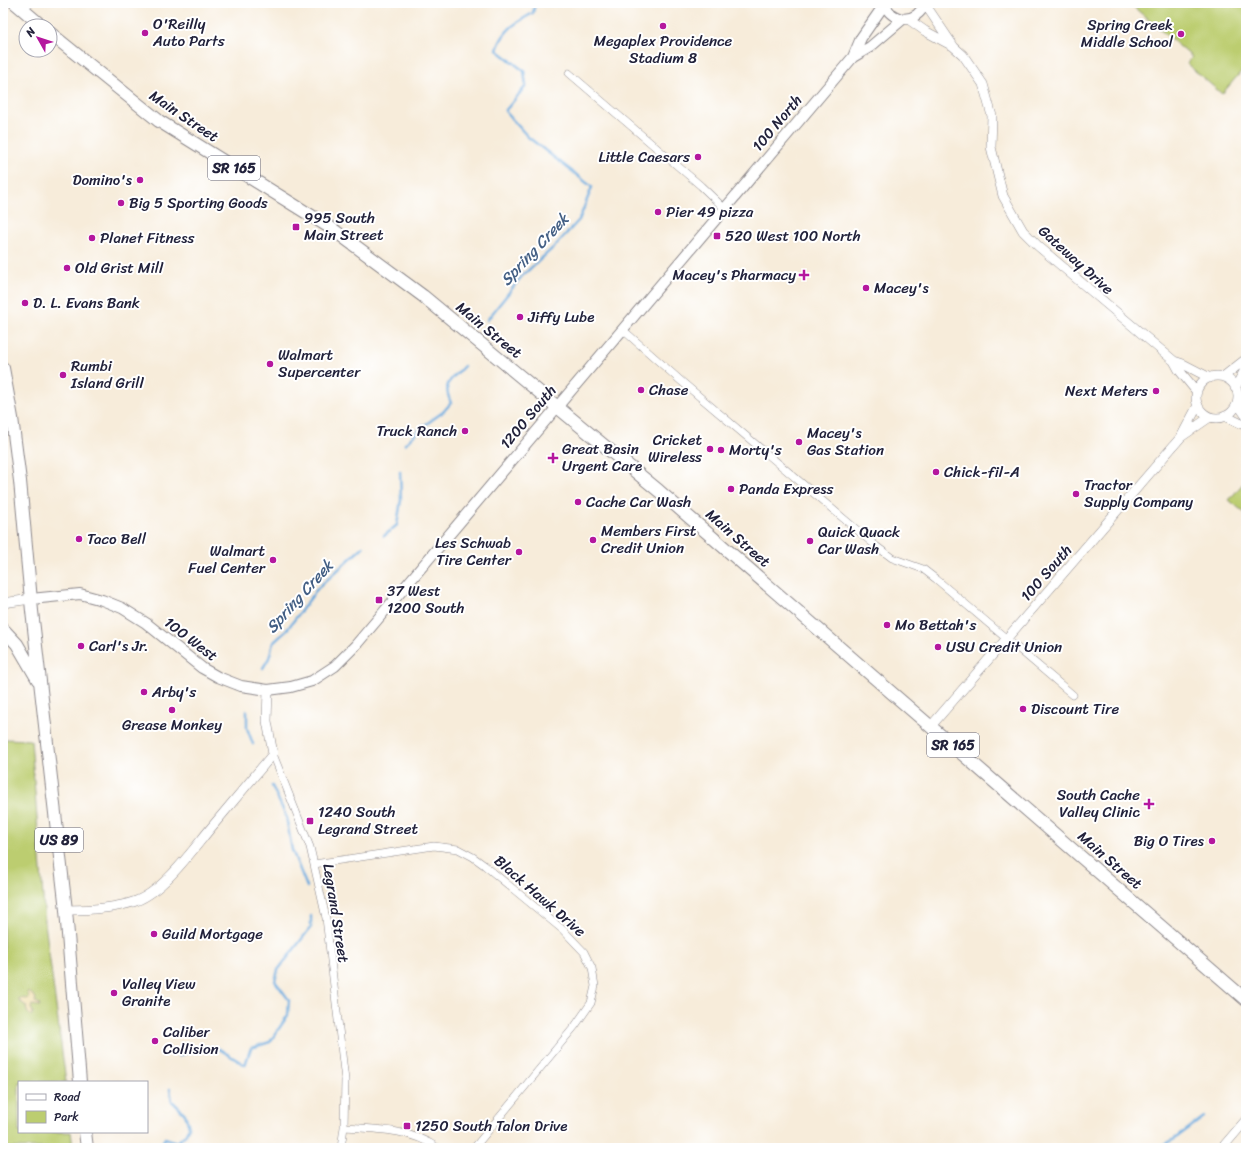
<svg xmlns="http://www.w3.org/2000/svg" width="1249" height="1151" font-family="Sriracha,sans-serif">
  <style>
    .green { fill: #bccd70; stroke: #6f7856 }
    .sand { fill: #eeda9e; stroke: #887e6c }
    .lines { fill: none; stroke-linecap: round; stroke-linejoin: round }
    .stream { stroke: #6baade; stroke-width: 2.5 }
    .minor-casing { stroke: #8c878a; stroke-width: 8 }
    .tertiary-casing { stroke: #8c878a; stroke-width: 10 }
    .secondary-casing { stroke: #8c878a; stroke-width: 12 }
    .primary-casing { stroke: #8c878a; stroke-width: 14 }
    .trunk-casing { stroke: #8c878a; stroke-width: 14 }
    .minor { stroke: #fff; stroke-width: 7 }
    .tertiary { stroke: #fff; stroke-width: 9 }
    .secondary { stroke: #fff; stroke-width: 10 }
    .primary { stroke: #fff; stroke-width: 12 }
    .trunk { stroke: #fff; stroke-width: 12 }
    .poi-dot { fill: #b5179e; stroke: #fff; stroke-width: 1.5 }
    .labels { text-anchor: middle; stroke-width: 4; stroke-linejoin: round; paint-order: stroke }
    .shield { fill: #fff; stroke: #646476; stroke-width: 1 }
    .shield-label { font-size: 14px; font-weight: bold; fill: #22223b }
    .poi-label { font-size: 15px; fill: #22223b; stroke: #fff; text-anchor: start }
    .street-label { font-size: 15px; fill: #22223b; stroke: #fff }
    .water-label { font-size: 16px; font-style: italic; fill: #435f84; stroke: #fff }
  </style>
  <rect width="100%" height="100%" fill="#fff"/>
  <filter id="ink" filterUnits="userSpaceOnUse"><feTurbulence type="fractalNoise" baseFrequency=".025" numOctaves="2"/><feDisplacementMap in="SourceGraphic" scale="8" xChannelSelector="R" yChannelSelector="G"/><feConvolveMatrix kernelMatrix="1 2 1 2 8 2 1 2 1" color-interpolation-filters="sRGB"/></filter>
  <filter id="wash" filterUnits="userSpaceOnUse"><feTurbulence type="fractalNoise" baseFrequency=".012" numOctaves="4" result="noise"/><feDisplacementMap in="SourceGraphic" scale="16" xChannelSelector="R" yChannelSelector="G"/><feGaussianBlur stdDeviation="0.9" result="paint"/><feColorMatrix in="noise" values="0 0 0 0 0 0 0 0 0 0 0 0 0 0 0 0 0 1.4 0 .05"/><feComposite in="paint" operator="in"/></filter>
  <g filter="url(#wash)">
    <rect width="100%" height="100%" fill="#f7ecda"/>
    <path class="green" d="M1129,3H1246V66L1222,94L1187,64L1192,57Z
      M1246,480V514L1229,500Z
      M3,739L31,740L45,923L66,1082H19V1132H71L73,1148H3Z"/>
    <path class="sand" d="M27,992H29L36,998L35,1002L38,1003L40,1006L32,1005L31,1008L33,1012L31,1016L27,1012L26,1006L18,1000L20,998L27,999L29,997Z"/>
    <g class="lines">
      <path class="stream" d="M487,320L522,276L554,247L579,220L592,187L528,137L505,111L526,86L524,71L497,50C503,30 515,23 533,13L535,3
        M405,444L422,427L443,412L451,403C442,382 450,381 464,366
        M384,536L397,525L401,500L400,471
        M263,668L269,658L273,643L286,631L318,588L363,547
        M247,711V728L253,744
        M272,786L286,816L292,850L307,887
        M179,1056L198,1048L216,1047L245,1065L251,1048L270,1042L288,1015L289,1000L275,981L278,970L311,927V916
        M159,1148L165,1138L177,1142L185,1135L189,1127L185,1114L172,1101L170,1089
        M1157,1148L1173,1140L1204,1117"/>
    </g>
  </g>
  <g filter="url(#ink)">
    <g class="lines">
      <g class="minor-casing">
        <path id="minor" d="M569,73L701,186L724,208
          M622,329L681,381L876,546L892,558L923,569L936,579L1073,695
          M273,754L310,847L326,918L345,1080L344,1127L341,1148
          M314,864L434,846L458,849L473,857L484,865L563,930L584,952L592,968L595,986L591,1003L575,1026L474,1148
          M344,1127C377,1129 410,1129 438,1148"/>
      </g>
      <g class="tertiary-casing">
        <path id="tertiary" d="M925,4L954,47L963,55L983,84L992,116L991,147L1003,196L1023,231L1038,246L1174,361L1179,370L1197,392
          M22,9L29,3
          M908,19L925,31L951,45
          M1174,361L1183,364L1210,378
          M1196 397a21 21 0 1 1 42 0a21 21 0 1 1-42 0Z
          M1223,377L1246,359
          M1235,388L1246,368
          M1237,403L1246,416
          M1225,416L1246,426
          M1181,437L1198,405
          M3,603L31,599
          M931,726L1181,437L1210,417
          M66,910C89,910 114,909 136,901C163,891 192,851 210,829C231,804 252,779 273,754L267,721L268,690
          M1222,1148L1246,1120"/>
      </g>
      <g class="secondary-casing">
        <path id="secondary" d="M884,3C892,24 917,24 925,3
          M853,57L870,47L903,19
          M31,599L80,594L102,600L122,608L146,623L202,668L218,677L241,686L268,690L291,687L312,681L335,666L355,646L853,57L861,38L884,5"/>
      </g>
      <g class="primary-casing">
        <path id="primary" d="M15,3L42,26
          M50,33L159,121L331,228L423,296L659,491L1246,1000"/>
      </g>
      <g class="trunk-casing">
        <path id="trunk" d="M3,368L12,418L20,481L32,611L66,910L80,1082
          M3,629L17,644L38,680
          M85,1132L87,1148"/>
      </g>
      <use href="#minor" class="minor"/>
      <use href="#tertiary" class="tertiary"/>
      <use href="#secondary" class="secondary"/>
      <use href="#primary" class="primary"/>
      <use href="#trunk" class="trunk"/>
    </g>
  </g>
  <g class="poi-dot">
    <circle cx="663" cy="26" r="4"/>
    <circle cx="145" cy="33" r="4"/>
    <circle cx="1181" cy="34" r="4"/>
    <circle cx="698" cy="157" r="4"/>
    <circle cx="140" cy="180" r="4"/>
    <circle cx="121" cy="203" r="4"/>
    <circle cx="658" cy="212" r="4"/>
    <rect x="292" y="223" width="8" height="8" rx="2"/>
    <rect x="713" y="232" width="8" height="8" rx="2"/>
    <circle cx="92" cy="238" r="4"/>
    <circle cx="67" cy="268" r="4"/>
    <path d="M802 269h4v4h4v4h-4v4h-4v-4h-4v-4h4z"/>
    <circle cx="866" cy="288" r="4"/>
    <circle cx="25" cy="303" r="4"/>
    <circle cx="520" cy="317" r="4"/>
    <circle cx="270" cy="364" r="4"/>
    <circle cx="63" cy="375" r="4"/>
    <circle cx="641" cy="390" r="4"/>
    <circle cx="1156" cy="391" r="4"/>
    <circle cx="465" cy="431" r="4"/>
    <circle cx="799" cy="442" r="4"/>
    <circle cx="710" cy="449" r="4"/>
    <circle cx="721" cy="450" r="4"/>
    <path d="M551 452h4v4h4v4h-4v4h-4v-4h-4v-4h4z"/>
    <circle cx="936" cy="472" r="4"/>
    <circle cx="731" cy="489" r="4"/>
    <circle cx="1076" cy="494" r="4"/>
    <circle cx="578" cy="502" r="4"/>
    <circle cx="79" cy="539" r="4"/>
    <circle cx="593" cy="540" r="4"/>
    <circle cx="810" cy="541" r="4"/>
    <circle cx="519" cy="552" r="4"/>
    <circle cx="273" cy="560" r="4"/>
    <rect x="375" y="596" width="8" height="8" rx="2"/>
    <circle cx="887" cy="625" r="4"/>
    <circle cx="81" cy="646" r="4"/>
    <circle cx="938" cy="647" r="4"/>
    <circle cx="144" cy="692" r="4"/>
    <circle cx="1023" cy="709" r="4"/>
    <circle cx="172" cy="710" r="4"/>
    <path d="M1147 798h4v4h4v4h-4v4h-4v-4h-4v-4h4z"/>
    <rect x="306" y="817" width="8" height="8" rx="2"/>
    <circle cx="1212" cy="841" r="4"/>
    <circle cx="154" cy="934" r="4"/>
    <circle cx="114" cy="993" r="4"/>
    <circle cx="155" cy="1041" r="4"/>
    <rect x="403" y="1122" width="8" height="8" rx="2"/>
  </g>
  <g class="labels">
    <g class="shield">
      <rect x="208" y="156" width="52" height="24" rx="3"/>
      <rect x="927" y="733" width="52" height="24" rx="3"/>
      <rect x="35" y="828" width="48" height="24" rx="3"/>
    </g>
    <g class="shield-label">
      <text x="234" y="173">SR 165</text>
      <text x="953" y="750">SR 165</text>
      <text x="59" y="845">US 89</text>
    </g>
    <g class="poi-label">
      <text x="153" y="29">O'Reilly<tspan x="153" dy="17">Auto Parts</tspan></text>
      <text x="1173" y="30" text-anchor="end">Spring Creek<tspan x="1173" dy="17">Middle School</tspan></text>
      <text x="663" y="46" text-anchor="middle">Megaplex Providence<tspan x="663" dy="17">Stadium 8</tspan></text>
      <text x="690" y="162" text-anchor="end">Little Caesars</text>
      <text x="132" y="185" text-anchor="end">Domino's</text>
      <text x="129" y="208">Big 5 Sporting Goods</text>
      <text x="666" y="217">Pier 49 pizza</text>
      <text x="304" y="223">995 South<tspan x="304" dy="17">Main Street</tspan></text>
      <text x="725" y="241">520 West 100 North</text>
      <text x="100" y="243">Planet Fitness</text>
      <text x="75" y="273">Old Grist Mill</text>
      <text x="796" y="280" text-anchor="end">Macey's Pharmacy</text>
      <text x="874" y="293">Macey's</text>
      <text x="33" y="308">D. L. Evans Bank</text>
      <text x="528" y="322">Jiffy Lube</text>
      <text x="278" y="360">Walmart<tspan x="278" dy="17">Supercenter</tspan></text>
      <text x="71" y="371">Rumbi<tspan x="71" dy="17">Island Grill</tspan></text>
      <text x="649" y="395">Chase</text>
      <text x="1148" y="396" text-anchor="end">Next Meters</text>
      <text x="457" y="436" text-anchor="end">Truck Ranch</text>
      <text x="807" y="438">Macey's<tspan x="807" dy="17">Gas Station</tspan></text>
      <text x="702" y="445" text-anchor="end">Cricket<tspan x="702" dy="17">Wireless</tspan></text>
      <text x="562" y="454">Great Basin<tspan x="562" dy="17">Urgent Care</tspan></text>
      <text x="729" y="455">Morty's</text>
      <text x="944" y="477">Chick-fil-A</text>
      <text x="1084" y="490">Tractor<tspan x="1084" dy="17">Supply Company</tspan></text>
      <text x="739" y="494">Panda Express</text>
      <text x="586" y="507">Cache Car Wash</text>
      <text x="601" y="536">Members First<tspan x="601" dy="17">Credit Union</tspan></text>
      <text x="818" y="537">Quick Quack<tspan x="818" dy="17">Car Wash</tspan></text>
      <text x="87" y="544">Taco Bell</text>
      <text x="511" y="548" text-anchor="end">Les Schwab<tspan x="511" dy="17">Tire Center</tspan></text>
      <text x="265" y="556" text-anchor="end">Walmart<tspan x="265" dy="17">Fuel Center</tspan></text>
      <text x="387" y="596">37 West<tspan x="387" dy="17">1200 South</tspan></text>
      <text x="895" y="630">Mo Bettah's</text>
      <text x="89" y="651">Carl's Jr.</text>
      <text x="946" y="652">USU Credit Union</text>
      <text x="152" y="697">Arby's</text>
      <text x="1031" y="714">Discount Tire</text>
      <text x="172" y="730" text-anchor="middle">Grease Monkey</text>
      <text x="1140" y="800" text-anchor="end">South Cache<tspan x="1140" dy="17">Valley Clinic</tspan></text>
      <text x="318" y="817">1240 South<tspan x="318" dy="17">Legrand Street</tspan></text>
      <text x="1204" y="846" text-anchor="end">Big O Tires</text>
      <text x="162" y="939">Guild Mortgage</text>
      <text x="122" y="989">Valley View<tspan x="122" dy="17">Granite</tspan></text>
      <text x="163" y="1037">Caliber<tspan x="163" dy="17">Collision</tspan></text>
      <text x="415" y="1131">1250 South Talon Drive</text>
    </g>
    <g class="street-label">
      <text transform="translate(184 116) rotate(34)" y="5">Main Street</text>
      <text transform="translate(777 123) rotate(-50)" y="5">100 North</text>
      <text transform="translate(1076 260) rotate(42)" y="5">Gateway Drive</text>
      <text transform="translate(489 330) rotate(39)" y="5">Main Street</text>
      <text transform="translate(528 417) rotate(-50)" y="5">1200 South</text>
      <text transform="translate(738 538) rotate(41)" y="5">Main Street</text>
      <text transform="translate(1046 573) rotate(-49)" y="5">100 South</text>
      <text transform="translate(191 639) rotate(37)" y="5">100 West</text>
      <text transform="translate(1110 860) rotate(41)" y="5">Main Street</text>
      <text transform="translate(540 896) rotate(41)" y="5">Black Hawk Drive</text>
      <text transform="translate(336 913) rotate(81)" y="5">Legrand Street</text>
    </g>
    <g class="water-label">
      <text transform="translate(534 249) rotate(-47)" y="6">Spring Creek</text>
      <text transform="translate(299 596) rotate(-48)" y="6">Spring Creek</text>
    </g>
  </g>
  <rect width="1249" height="1151" fill="none" stroke="#fff" stroke-width="16"/>
  <rect x="18" y="1081" width="130" height="52" fill="#ffffff" stroke="#a7a7b1"/>
  <rect x="26" y="1094" width="20" height="6" fill="#ffffff" stroke="#a7a7b1"/>
  <text x="54" y="1101" font-size="12" fill="#22223b">Road</text>
  <rect x="26" y="1111" width="20" height="12" fill="#bccd70" stroke="#a7a7b1"/>
  <text x="54" y="1121" font-size="12" fill="#22223b">Park</text>
  <g transform="translate(38 38) rotate(309)"><circle r="19" fill="#ffffff" stroke="#a7a7b1"/>
  <path d="M0-3L7 15L0 10L-7 15Z" fill="#b5179e"/>
  <text y="-6" font-size="11" font-weight="bold" text-anchor="middle" fill="#22223b">N</text>
  </g>
</svg>
